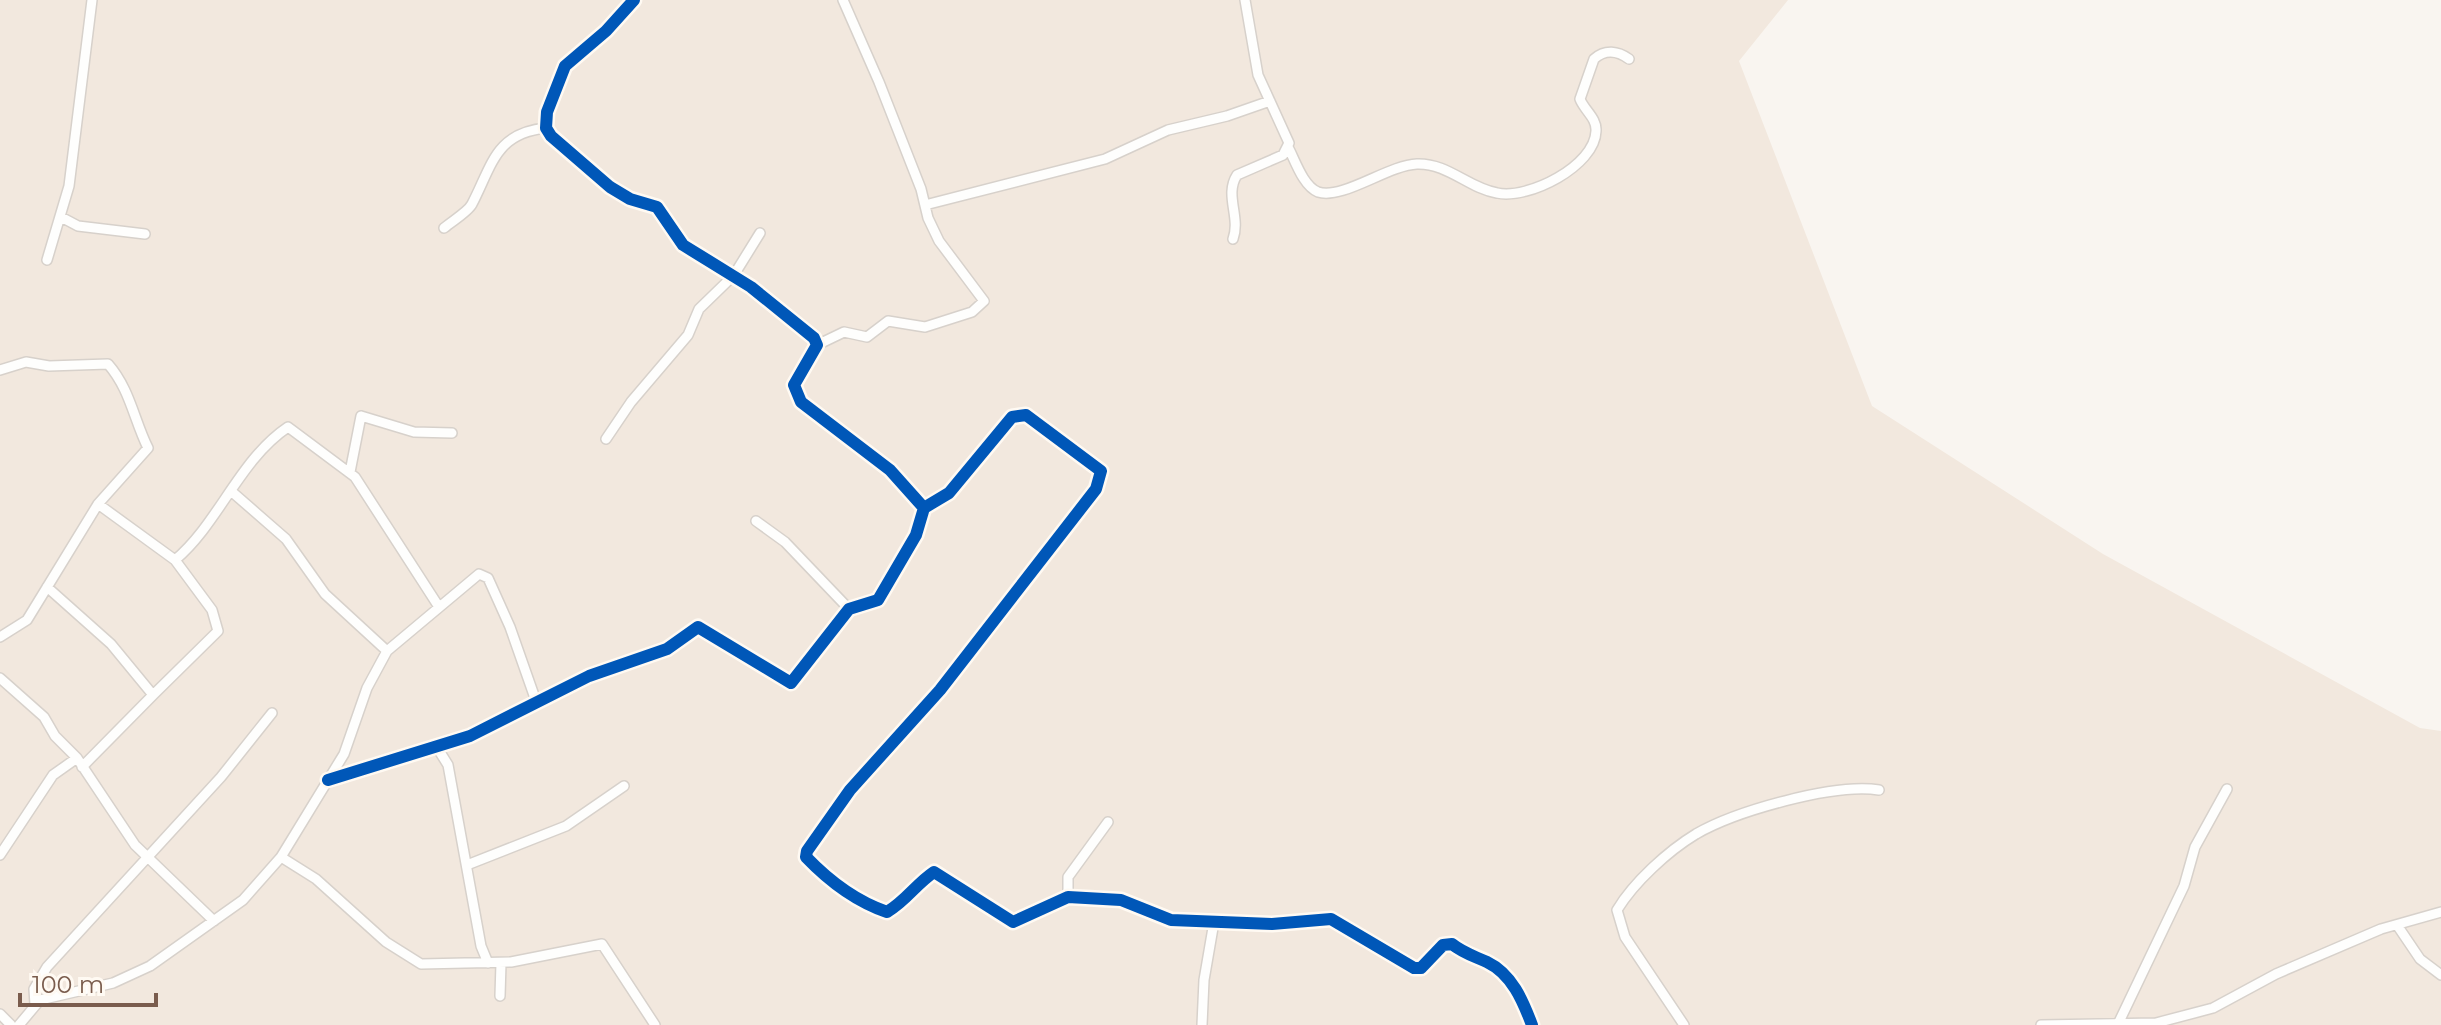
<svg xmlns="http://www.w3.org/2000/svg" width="2441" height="1025" font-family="Montserrat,sans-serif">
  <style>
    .residential { fill: #f2e8de }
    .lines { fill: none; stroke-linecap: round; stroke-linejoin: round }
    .minor-casing { stroke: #d7d1cb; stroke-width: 12 }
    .minor { stroke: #fefefd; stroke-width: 9 }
    .cycleway-casing { stroke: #fffaf3; stroke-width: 17 }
    .cycleway { stroke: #0057b8; stroke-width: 12 }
  </style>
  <rect width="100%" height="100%" fill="#f9f5f0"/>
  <path class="residential" d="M0,0H1788L1739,61L1872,406L2103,554L2420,728L2441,731V1025H0Z"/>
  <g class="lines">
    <g class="minor-casing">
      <path id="minor" d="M1288,147C1295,160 1303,186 1318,192C1343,200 1388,165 1417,164C1448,163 1468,188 1497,193C1528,200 1595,166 1596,131C1597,118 1584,110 1580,99L1594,59C1605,49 1618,51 1629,59
        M925,205L1105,159L1168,130L1227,116L1270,101
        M61,217L78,226L145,234
        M444,228C452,221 468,212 472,204C492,166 495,133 546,128
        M1233,239C1241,217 1224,195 1237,175L1283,155L1289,143L1258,75L1245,0
        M47,260L69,186L92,0
        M817,345L844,332L867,337L888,321L925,327L972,312L984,301L939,241L928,218L921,189L879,82L843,0
        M0,370L26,362L49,366L108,364C130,389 134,420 148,448L98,504L27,620L0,637
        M606,439L631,402L688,335L699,309L734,275L760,233
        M350,472L361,416L414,432L452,433
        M231,491L286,539L325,594L387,651
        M98,504L175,560C219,523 239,460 288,427L355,477L439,607
        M924,508L949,493L1012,417L1026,415L1101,471L1096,489L940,690L850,790L807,851L806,857C829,881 855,901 887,912C906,901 916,884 934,872L1013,922L1068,897L1121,900L1171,920L1272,924L1331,919L1414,968H1421L1443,945L1452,944C1463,953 1474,956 1487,962C1512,974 1523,1001 1532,1025
        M756,521L785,542L849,609
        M47,587L111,644L153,695L82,767
        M0,678L44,717L55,736L77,758L135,845L214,921
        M153,695L218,631L212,610L175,560
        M438,749L448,765L481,946L488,963
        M328,780L470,736L589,676L667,649L698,627L791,683L849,609L878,600L916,535L924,508L890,470L801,402L794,385L817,345L814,338L751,287L683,245L657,207L630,199L610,187L551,136L546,128L547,112L565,66L606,31L634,0
        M0,855L53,775L77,758
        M281,857L316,879L386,942L421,964L511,962L602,944L655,1025
        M467,865L566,826L624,786
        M1068,897V877L1108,822
        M2397,925L2420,959L2441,975
        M500,996L501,963
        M35,1005L34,989L47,967L221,777L272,713
        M0,1014L11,1025
        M2118,1024L2184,886L2195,847L2227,789
        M19,1025L40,1000L113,983L150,966L243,900L281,857L344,754L367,688L387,651L479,574L488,578L510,627L536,701
        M1202,1025L1204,980L1214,922
        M1684,1025L1625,937L1617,910C1634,882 1668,851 1696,834C1736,811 1834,783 1879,790
        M2041,1025L2156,1023L2213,1008L2276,974L2381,929L2441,912"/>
    </g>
    <use href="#minor" class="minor"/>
    <g class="cycleway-casing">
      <path id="cycleway" d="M924,508L949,493L1012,417L1026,415L1101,471L1096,489L940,690L850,790L807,851L806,857C829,881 855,901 887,912C906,901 916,884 934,872L1013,922L1068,897L1121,900L1171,920L1272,924L1331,919L1414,968H1421L1443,945L1452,944C1463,953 1474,956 1487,962C1512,974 1523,1001 1532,1025
        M328,780L470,736L589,676L667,649L698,627L791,683L849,609L878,600L916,535L924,508L890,470L801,402L794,385L817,345L814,338L751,287L683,245L657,207L630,199L610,187L551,136L546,128L547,112L565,66L606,31L634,0"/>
    </g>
    <use href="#cycleway" class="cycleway"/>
  </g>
  <path d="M20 993v12h136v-12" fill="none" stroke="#7a5c4d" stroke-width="4"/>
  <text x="32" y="993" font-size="24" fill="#7a5c4d" stroke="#fffaf3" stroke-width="6" paint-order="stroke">100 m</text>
</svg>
